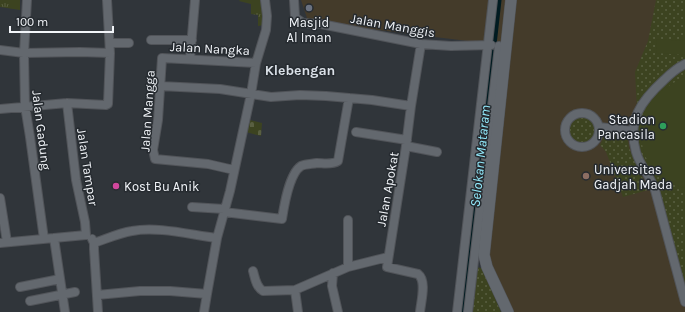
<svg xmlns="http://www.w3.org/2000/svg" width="685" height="312" font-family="Karla,sans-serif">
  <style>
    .education { fill: #443b2a }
    .grass { fill: url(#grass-tufts) }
    .cemetery { fill: url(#cemetery-stones) }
    .park { fill: url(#park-dots) }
    .pitch { fill: #3c4320 }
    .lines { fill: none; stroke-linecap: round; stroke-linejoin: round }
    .canal { stroke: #011b21; stroke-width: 7 }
    .street-casing { stroke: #515459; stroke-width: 10 }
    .secondary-casing { stroke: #515459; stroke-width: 12 }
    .street { stroke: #63686e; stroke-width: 8 }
    .secondary { stroke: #63686e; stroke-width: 11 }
    .worship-dot { fill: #6b7280; stroke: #262b30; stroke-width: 1.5 }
    .leisure-dot { fill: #2e9e5b; stroke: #262b30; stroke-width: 1.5 }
    .education-dot { fill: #8d6e63; stroke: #262b30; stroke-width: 1.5 }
    .hotel-dot { fill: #d1479c; stroke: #262b30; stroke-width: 1.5 }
    .labels { text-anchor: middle; stroke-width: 3; stroke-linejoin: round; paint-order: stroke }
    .poi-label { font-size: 13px; fill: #f2f5f9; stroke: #262b30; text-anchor: start }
    .street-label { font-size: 13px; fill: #f2f5f9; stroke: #262b30 }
    .neighbourhood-label { font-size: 14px; font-weight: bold; fill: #dbe1e8; stroke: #262b30 }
    .water-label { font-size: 14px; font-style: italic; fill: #92e9fb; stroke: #262b30 }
  </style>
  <defs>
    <pattern id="grass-tufts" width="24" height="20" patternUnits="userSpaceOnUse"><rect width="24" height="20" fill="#3c4320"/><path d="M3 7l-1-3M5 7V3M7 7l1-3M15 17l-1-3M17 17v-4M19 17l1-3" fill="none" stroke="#595f41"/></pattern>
    <pattern id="cemetery-stones" width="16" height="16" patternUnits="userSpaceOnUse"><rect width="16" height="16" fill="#3c4320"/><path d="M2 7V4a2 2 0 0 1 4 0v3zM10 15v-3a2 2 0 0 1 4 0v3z" fill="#595f41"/></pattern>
    <pattern id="park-dots" width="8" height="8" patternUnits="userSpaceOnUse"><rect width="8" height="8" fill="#3c4320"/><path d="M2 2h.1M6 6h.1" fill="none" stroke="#595f41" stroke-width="1.8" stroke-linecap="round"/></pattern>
  </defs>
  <rect width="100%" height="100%" fill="#30353a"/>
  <path class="education" d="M301,0H685V312H511L479,243L501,45L418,35L308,21Z"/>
  <path class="grass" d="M0,0H20V10L0,7Z
    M240,0H265L264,25L258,26V15L251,14V4L239,1Z"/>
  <path class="cemetery" d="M250,120L262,123L261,136L246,132Z"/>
  <path class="park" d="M656,0H685V286L658,185L643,161L638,146V128L635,72L648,41Z
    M569 130a13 13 0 1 1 26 0a13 13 0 1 1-26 0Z
    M604,131L627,135L629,148L648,190L623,197L606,152L600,145L603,139Z
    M475,267L482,268L501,312H471Z"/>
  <path class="pitch" d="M657,39L685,41V55L656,53Z
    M685,76V188C653,179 638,156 642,124C643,117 645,106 650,101C660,91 673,83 685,76Z"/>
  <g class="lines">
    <path class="canal" d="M463,312L498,0"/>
    <g class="street-casing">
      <path id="street" d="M27,0L24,53L25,106L30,137L44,239
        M294,0L295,16L296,18L303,23L321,24L421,44L451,46L491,45
        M151,40H192
        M110,43H129
        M0,50L24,53L80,52L110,53
        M190,59L195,0
        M685,64C677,68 670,74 664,80C641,101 627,120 636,152C640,166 651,177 655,190C665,227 675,265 685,302
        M160,86L220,89L271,97L300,95L326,96L372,100L411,106
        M67,103L76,180L85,222L86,235
        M0,109L67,103L106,105L108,104L110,53L107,0
        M565 130a17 17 0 1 1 34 0a17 17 0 1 1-34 0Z
        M599,127L633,131
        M356,132L407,140
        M406,146L437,152
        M234,170L208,164L155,159L153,150L158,120L162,58L256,63
        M0,198L7,242
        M192,207L224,209
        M224,212L282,219C284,206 289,174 301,166C306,164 312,164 317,163C323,163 332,165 338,161L349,98
        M348,220V267
        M54,238L65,312
        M92,239L94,243V249L98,312
        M0,243L86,235
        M94,243C106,239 119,233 132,231C158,226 191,235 217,238
        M253,271C255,278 256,287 263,291L295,290L348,267L388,257
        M333,273L332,286L338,312
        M20,287L60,279
        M295,290L298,312
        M97,295L140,291H170L207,294
        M30,301L75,292
        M204,312L207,294L217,238L230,191L251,94L256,63L266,30L267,16L265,0
        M420,312C421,301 427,281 418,274L387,267L406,146L411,106L421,44
        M457,312L493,0
        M468,312L499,46"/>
    </g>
    <g class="secondary-casing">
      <path id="secondary" d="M508,312L487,267L484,255L511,0"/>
    </g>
    <use href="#street" class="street"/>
    <use href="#secondary" class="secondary"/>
  </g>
  <circle class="worship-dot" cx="309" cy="8" r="4"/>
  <circle class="leisure-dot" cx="663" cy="126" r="4"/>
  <circle class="education-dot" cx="586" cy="176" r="4"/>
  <circle class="hotel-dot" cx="116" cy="186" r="4"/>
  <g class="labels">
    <g class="poi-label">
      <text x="309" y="27" text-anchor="middle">Masjid<tspan x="309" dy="15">Al Iman</tspan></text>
      <text x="655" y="124" text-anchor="end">Stadion<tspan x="655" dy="15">Pancasila</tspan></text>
      <text x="594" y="174">Universitas<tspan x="594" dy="15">Gadjah Mada</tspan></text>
      <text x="124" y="191">Kost Bu Anik</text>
    </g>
    <g class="street-label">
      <text transform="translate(393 25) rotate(10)" y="5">Jalan Manggis</text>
      <text transform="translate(210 48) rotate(3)" y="5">Jalan Nangka</text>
      <text transform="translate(147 111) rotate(-86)" y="5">Jalan Mangga</text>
      <text transform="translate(42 130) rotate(83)" y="5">Jalan Gadung</text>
      <text transform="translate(88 167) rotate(81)" y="5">Jalan Tampar</text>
      <text transform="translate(387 189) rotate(-80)" y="5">Jalan Apokat</text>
    </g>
    <g class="neighbourhood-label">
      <text x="300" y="75">Klebengan</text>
    </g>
    <g class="water-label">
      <text transform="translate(480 156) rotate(-84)" y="5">Selokan Mataram</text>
    </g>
  </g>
  <path d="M10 26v6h103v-6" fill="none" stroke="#f2f5f9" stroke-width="2"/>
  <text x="16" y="26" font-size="12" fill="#f2f5f9" stroke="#262b30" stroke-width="3" paint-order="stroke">100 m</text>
</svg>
